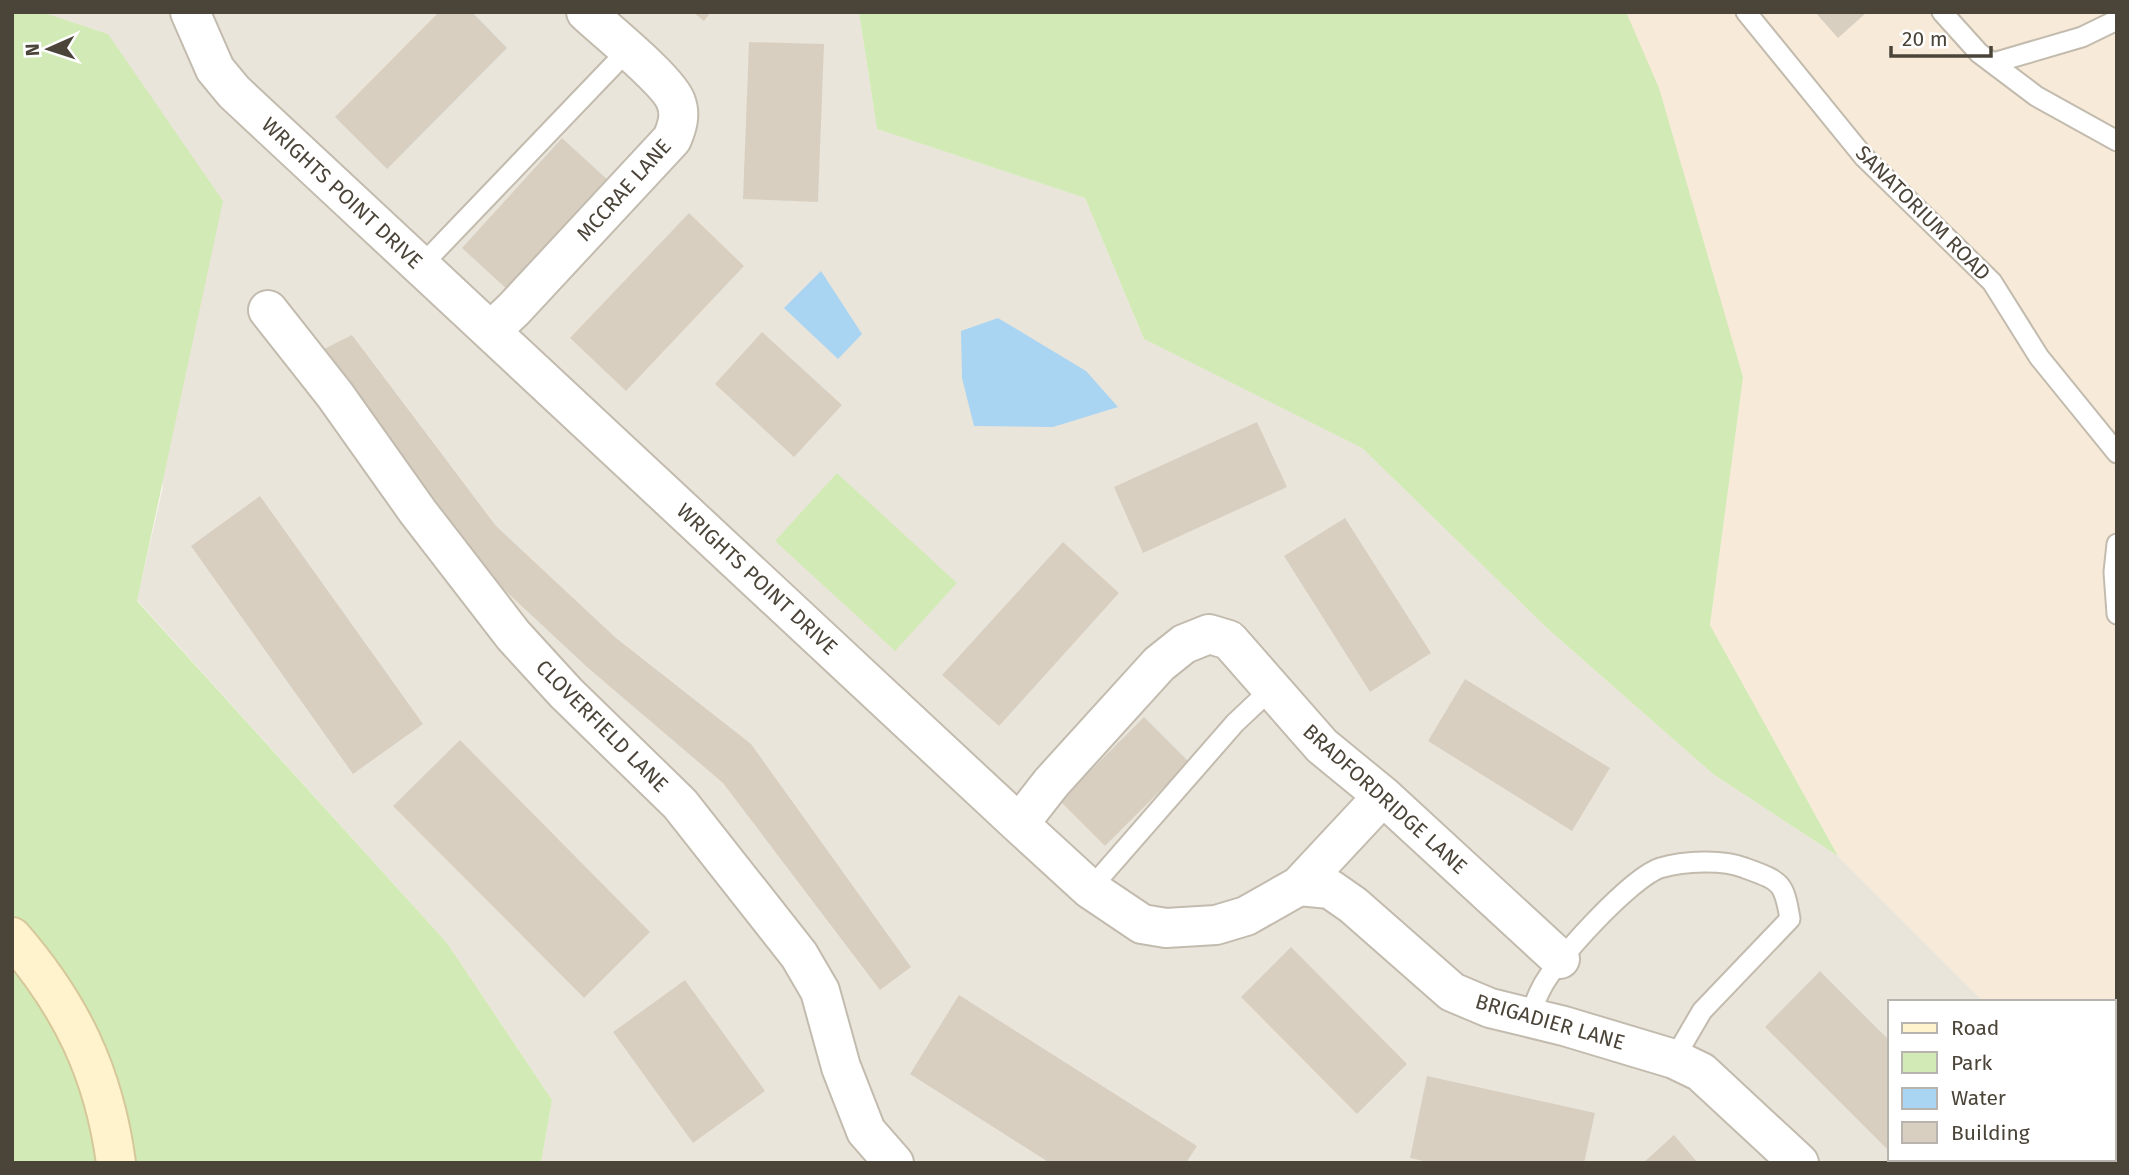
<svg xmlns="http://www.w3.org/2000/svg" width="2129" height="1175" font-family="'Fira Sans',sans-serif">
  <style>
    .residential { fill: #eae5da }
    .commercial { fill: #f7ead8 }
    .green { fill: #d2eab5 }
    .water { fill: #a9d4f2 }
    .building { fill: #d8cfc1 }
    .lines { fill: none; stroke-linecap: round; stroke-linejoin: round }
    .lane-casing { stroke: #c2bbae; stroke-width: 23 }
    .street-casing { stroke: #c2bbae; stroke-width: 42 }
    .secondary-casing { stroke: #d6c79b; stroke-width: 42 }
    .lane { stroke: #fff; stroke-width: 19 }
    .street { stroke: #fff; stroke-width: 38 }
    .secondary { stroke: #fff3cd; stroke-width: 38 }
    .labels { text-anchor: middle; stroke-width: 5; stroke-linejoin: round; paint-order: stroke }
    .street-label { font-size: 21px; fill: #4b4439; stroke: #fff }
  </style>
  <rect width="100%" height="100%" fill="#f6f3ec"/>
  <path class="residential" d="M42,12H859L877,129L1085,198L1144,339L1362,448L1548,629L1713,774L1838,856L1984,1002H1889V1159H2113V1130L2117,1134V1163H541L552,1100L447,943L137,600L163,487L108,34Z"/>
  <path class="commercial" d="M1626,12H2117V1134L2113,1130V1002H1984L1838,856L1710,625L1743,376Z"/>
  <path class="green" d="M12,12H42L108,34L223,201L137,601L447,943L552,1100L541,1163H12Z
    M859,12H1626L1659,88L1743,377L1710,625L1838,856L1713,774L1548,629L1362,448L1144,339L1085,198L877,129Z
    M837,473L957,583L895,651L775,541Z"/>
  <path class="water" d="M821,271L862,334L838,359L784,308Z
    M998,318L1086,371L1118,407L1053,427L974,426L962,378L961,331Z"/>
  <path class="building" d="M439,12H472L507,48L387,169L335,117Z
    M693,12H711L704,21Z
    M1815,12H1867L1838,38Z
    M749,42L824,44L818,202L743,199Z
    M562,138L610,182L510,292L462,248Z
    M689,213L744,266L626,391L570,338Z
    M762,332L842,405L794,457L715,384Z
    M352,335L496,526L616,638L751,744L911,967L880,990L723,783L587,667L465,553L322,350Z
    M1257,422L1287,487L1143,553L1114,487Z
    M260,496L423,724L353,774L191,546Z
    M1345,518L1431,653L1370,692L1284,556Z
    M1063,542L1119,593L999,726L942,675Z
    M1465,679L1610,768L1572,831L1428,741Z
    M1144,717L1189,762L1105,846L1060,801Z
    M460,740L650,932L584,998L393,806Z
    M1291,947L1407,1064L1357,1114L1241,997Z
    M1820,971L1889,1040L1888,1150L1765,1027Z
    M685,980L765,1091L693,1143L613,1032Z
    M959,995L1197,1146L1186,1163H1050L910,1074Z
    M1427,1076L1595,1113L1584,1163H1432L1410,1158Z
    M1674,1135L1698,1163H1643Z"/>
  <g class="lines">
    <g class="lane-casing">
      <path id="lane" d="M1746,12L1864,157L1992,282L2039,357L2117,453
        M1942,12L1979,53L2036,96L2117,141
        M1993,63L2082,37L2117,20
        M421,266L627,51
        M2117,544L2114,572L2117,614
        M1090,889L1235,723L1270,690
        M1529,1019C1533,1009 1536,998 1541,989C1554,961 1632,877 1660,868C1684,861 1723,859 1745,868C1780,881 1784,881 1790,919L1702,1011L1674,1059"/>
    </g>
    <g class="street-casing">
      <path id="street" d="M190,12L215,69L234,92L1019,824L1090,889L1142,924L1166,928L1216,925L1246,916L1299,886L1383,796
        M268,310L335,395L418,512L513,635L566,693L680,804L799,955L820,991L841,1067L866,1131L894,1163
        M491,331L514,309L672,139C677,127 681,115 676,102C669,81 605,30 586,12
        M1019,824L1051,783L1159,664L1184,644L1209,634L1229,640L1322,746L1383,796L1560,959
        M1299,886L1330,889L1353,905L1452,992L1490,1008L1564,1026L1674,1059L1701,1072L1799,1163"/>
    </g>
    <g class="secondary-casing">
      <path id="secondary" d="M12,937C71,1005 104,1073 116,1163"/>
    </g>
    <use href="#lane" class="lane"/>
    <use href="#street" class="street"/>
    <use href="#secondary" class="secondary"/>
  </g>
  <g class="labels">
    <g class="street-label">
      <text transform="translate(624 190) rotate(-48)" y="7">MCCRAE LANE</text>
      <text transform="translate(342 193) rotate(43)" y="7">WRIGHTS POINT DRIVE</text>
      <text transform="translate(1923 213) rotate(45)" y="7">SANATORIUM ROAD</text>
      <text transform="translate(757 579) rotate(43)" y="7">WRIGHTS POINT DRIVE</text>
      <text transform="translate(602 726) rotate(45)" y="7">CLOVERFIELD LANE</text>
      <text transform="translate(1385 799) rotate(42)" y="7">BRADFORDRIDGE LANE</text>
      <text transform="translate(1550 1022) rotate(16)" y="7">BRIGADIER LANE</text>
    </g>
  </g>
  <rect width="2129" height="1175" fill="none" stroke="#4b4439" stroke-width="28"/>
  <rect x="1888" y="1000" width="228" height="161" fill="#ffffff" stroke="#b7b4b0" stroke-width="2"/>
  <rect x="1902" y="1023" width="35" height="10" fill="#fff3cd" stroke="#b7b4b0" stroke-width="2"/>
  <text x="1951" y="1035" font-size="21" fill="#4b4439">Road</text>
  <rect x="1902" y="1052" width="35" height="21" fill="#d2eab5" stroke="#b7b4b0" stroke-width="2"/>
  <text x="1951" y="1070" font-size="21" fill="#4b4439">Park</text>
  <rect x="1902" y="1088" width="35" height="21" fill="#a9d4f2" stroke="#b7b4b0" stroke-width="2"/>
  <text x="1951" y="1105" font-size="21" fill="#4b4439">Water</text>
  <rect x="1902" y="1122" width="35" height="21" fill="#d8cfc1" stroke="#b7b4b0" stroke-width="2"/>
  <text x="1951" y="1140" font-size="21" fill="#4b4439">Building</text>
  <g transform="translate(49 49) rotate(267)" stroke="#ffffff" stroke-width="5" paint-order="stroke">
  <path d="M0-5L12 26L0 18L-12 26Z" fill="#4b4439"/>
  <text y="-10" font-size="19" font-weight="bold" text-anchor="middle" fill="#4b4439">N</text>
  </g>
  <path d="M1891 46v10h100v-10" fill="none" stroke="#4b4439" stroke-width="3.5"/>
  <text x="1902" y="46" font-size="21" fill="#4b4439" stroke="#ffffff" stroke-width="5" paint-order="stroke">20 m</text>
</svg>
